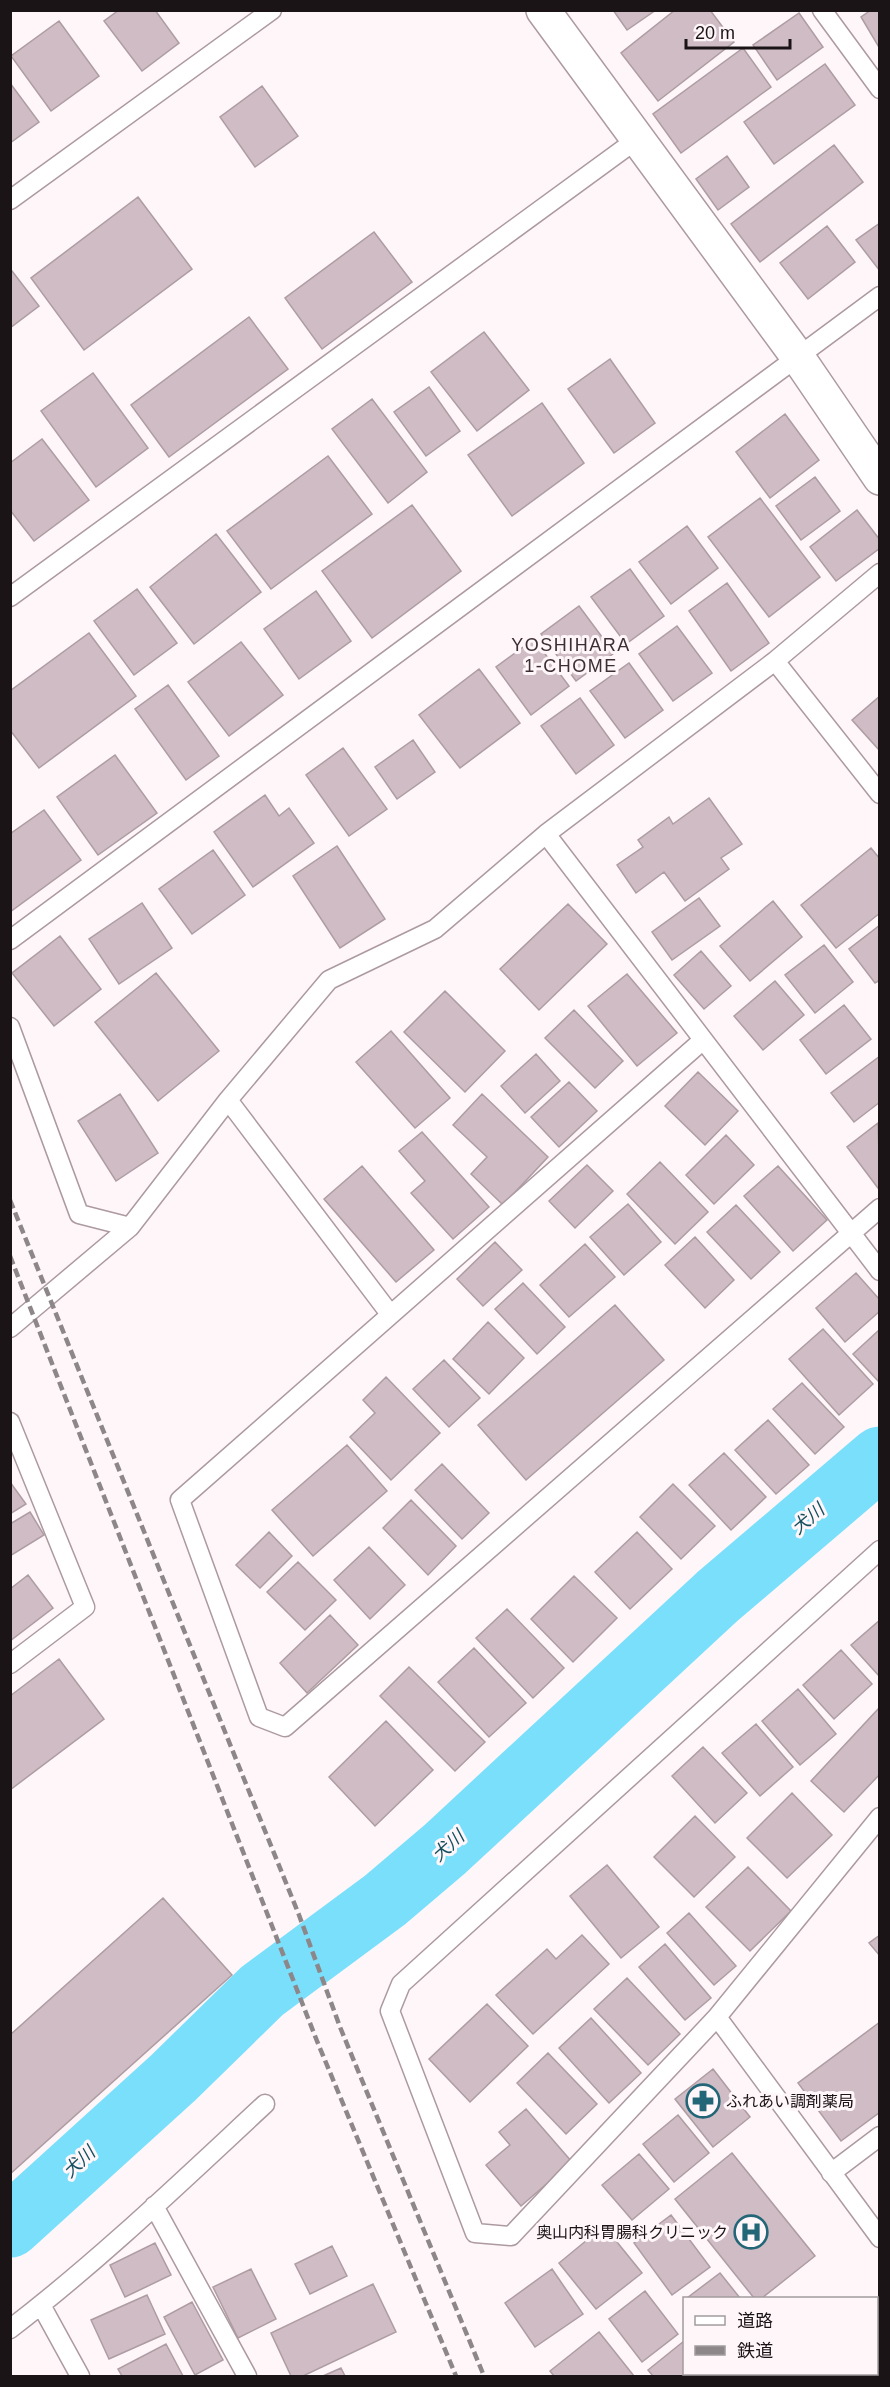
<svg xmlns="http://www.w3.org/2000/svg" width="890" height="2387" font-family="Arial,'Noto Sans JP',sans-serif">
  <style>
    .lines { fill: none; stroke-linecap: round; stroke-linejoin: round }
    .river { stroke: #79dffb; stroke-width: 63 }
    .building { fill: #cfbcc4; stroke: #ae9ca3; stroke-width: 1.5 }
    .service-casing { stroke: #ad9aa1; stroke-width: 21 }
    .minor-casing { stroke: #ad9aa1; stroke-width: 36 }
    .service { stroke: #fff; stroke-width: 18 }
    .minor { stroke: #fff; stroke-width: 33 }
    .rail { stroke: #8e878a; stroke-width: 4.5; stroke-dasharray: 9 4.5; stroke-linecap: butt }
    .labels { text-anchor: middle; stroke-width: 6; stroke-linejoin: round; paint-order: stroke }
    .poi-label { font-size: 16px; fill: #1b1417; stroke: #fef6f9; text-anchor: start }
    .neighbourhood-label { font-size: 18px; letter-spacing: 1.5px; fill: #3d2e34; stroke: #fef6f9 }
    .water-label { font-size: 18px; font-style: italic; fill: #134f5e; stroke: #fef6f9 }
  </style>
  <rect width="100%" height="100%" fill="#fef6f9"/>
  <g class="lines">
    <path class="river" d="M10,2226L173,2078L262,1991L385,1900L445,1849L718,1596L880,1458"/>
  </g>
  <path class="building" d="M119,10H155L179,43L142,71L104,21Z
    M613,10H656L627,30Z
    M675,10H710L734,42L658,101L621,53Z
    M871,10H880V49L861,17Z
    M799,13L823,47L777,80L753,45Z
    M59,21L99,76L51,111L11,56Z
    M743,48L771,87L681,153L653,114Z
    M825,64L855,105L774,164L744,122Z
    M10,83L39,122L10,143Z
    M262,86L298,136L255,167L220,117Z
    M834,145L863,182L760,262L731,224Z
    M727,156L749,187L718,210L696,179Z
    M138,197L192,269L84,350L31,278Z
    M880,223V271L856,240Z
    M827,226L855,262L808,299L780,263Z
    M374,232L412,282L322,349L285,298Z
    M12,271L39,306L10,328V272Z
    M249,317L288,369L169,457L131,405Z
    M484,332L529,390L477,431L431,372Z
    M610,359L655,423L614,453L568,389Z
    M93,373L148,448L96,487L41,411Z
    M429,387L460,431L426,456L394,412Z
    M372,399L427,472L388,503L332,429Z
    M542,403L584,463L512,516L468,455Z
    M785,414L819,460L770,498L736,452Z
    M42,439L89,500L34,541L10,510V463Z
    M328,456L372,514L271,589L227,531Z
    M815,477L840,511L801,540L776,506Z
    M760,498L820,577L769,617L708,537Z
    M412,505L461,571L372,638L322,571Z
    M857,510L880,540V548L836,581L810,547Z
    M687,526L718,568L671,604L639,562Z
    M216,534L261,592L194,644L150,587Z
    M630,569L664,616L626,644L591,597Z
    M727,583L769,643L731,671L689,611Z
    M137,589L177,643L134,675L94,621Z
    M316,591L351,641L299,679L264,629Z
    M579,606L614,653L576,681L541,634Z
    M677,626L712,673L673,701L639,654Z
    M89,633L136,696L39,768L10,730V691Z
    M534,639L569,686L531,715L496,667Z
    M241,642L283,695L229,736L188,682Z
    M629,663L663,710L625,738L590,691Z
    M479,669L520,723L460,768L419,715Z
    M168,685L219,756L186,780L135,709Z
    M880,696V751L852,720Z
    M580,698L614,745L576,774L541,726Z
    M413,740L435,772L397,799L375,767Z
    M343,748L387,809L349,836L306,775Z
    M115,755L157,813L98,855L57,797Z
    M265,795L279,816L289,808L314,843L253,887L214,832Z
    M709,798L742,844L721,858L729,869L685,901L664,872L636,893L617,865L643,847L638,840L669,817L673,824Z
    M44,810L81,860L10,912V834Z
    M337,846L385,919L340,948L293,876Z
    M871,848L880,859V913L836,948L801,905Z
    M213,850L245,895L192,934L159,889Z
    M699,898L720,926L672,960L652,932Z
    M773,901L802,937L750,981L720,946Z
    M142,903L172,948L119,984L89,939Z
    M568,904L607,944L539,1010L500,969Z
    M880,925V980L875,983L849,949Z
    M60,936L101,989L54,1026L12,973Z
    M824,945L853,982L815,1013L785,975Z
    M701,951L731,986L704,1009L674,975Z
    M156,973L219,1051L158,1101L95,1022Z
    M627,974L677,1033L637,1066L588,1006Z
    M775,981L804,1015L763,1050L734,1016Z
    M445,991L505,1051L465,1092L404,1032Z
    M844,1005L871,1039L826,1074L800,1040Z
    M574,1010L623,1061L595,1088L545,1038Z
    M391,1031L450,1098L415,1128L356,1062Z
    M536,1054L560,1081L525,1113L501,1086Z
    M880,1056V1102L854,1122L831,1093Z
    M698,1072L738,1111L705,1145L665,1106Z
    M569,1082L597,1111L559,1147L531,1117Z
    M120,1094L158,1153L116,1181L78,1121Z
    M482,1094L548,1157L503,1205L471,1174L487,1157L453,1125Z
    M878,1123L880,1186L878,1188L847,1147Z
    M422,1132L489,1207L453,1239L411,1193L425,1181L399,1151Z
    M726,1135L754,1165L714,1204L686,1175Z
    M660,1162L708,1212L675,1244L627,1194Z
    M587,1165L613,1191L575,1228L549,1201Z
    M362,1166L434,1250L396,1282L324,1199Z
    M778,1166L827,1220L793,1251L744,1196Z
    M628,1204L661,1242L624,1275L590,1237Z
    M736,1205L780,1252L751,1279L707,1232Z
    M695,1237L734,1280L705,1308L665,1265Z
    M495,1242L522,1270L483,1306L457,1279Z
    M585,1244L615,1277L569,1317L540,1285Z
    M856,1273L880,1300V1311L845,1342L816,1308Z
    M523,1283L565,1327L537,1354L495,1309Z
    M615,1305L664,1360L526,1480L478,1425Z
    M488,1322L524,1358L489,1394L453,1359Z
    M823,1329L873,1384L839,1415L789,1359Z
    M879,1330L880,1331V1383L853,1354Z
    M444,1360L480,1398L449,1427L413,1389Z
    M386,1377L440,1433L391,1480L350,1437L375,1413L363,1400Z
    M802,1383L844,1427L815,1454L773,1409Z
    M768,1420L809,1465L776,1494L735,1450Z
    M347,1445L387,1491L313,1556L272,1510Z
    M724,1453L766,1497L731,1530L689,1485Z
    M442,1464L489,1513L462,1539L415,1490Z
    M10,1482L26,1504L10,1514Z
    M673,1484L715,1526L681,1559L640,1517Z
    M411,1500L456,1546L428,1575L383,1528Z
    M30,1512L44,1535L10,1556V1524Z
    M269,1532L292,1556L260,1588L236,1565Z
    M637,1532L672,1569L630,1609L595,1572Z
    M369,1547L405,1585L370,1619L334,1580Z
    M298,1562L336,1600L305,1630L267,1592Z
    M28,1575L53,1608L10,1641V1589Z
    M574,1576L617,1618L573,1662L531,1619Z
    M507,1609L564,1668L533,1698L476,1638Z
    M330,1615L358,1645L307,1693L280,1663Z
    M880,1620V1677L851,1645Z
    M474,1648L526,1703L489,1737L438,1682Z
    M841,1650L872,1684L834,1719L803,1685Z
    M59,1659L104,1719L10,1790V1696Z
    M409,1667L485,1742L455,1771L380,1696Z
    M798,1689L836,1734L800,1765L762,1721Z
    M880,1707V1774L844,1812L811,1781Z
    M386,1721L433,1770L375,1826L329,1777Z
    M756,1724L793,1767L760,1796L722,1753Z
    M703,1747L747,1793L715,1823L672,1776Z
    M792,1793L832,1835L787,1878L747,1838Z
    M695,1816L735,1857L694,1897L654,1857Z
    M607,1865L659,1927L621,1958L570,1896Z
    M748,1867L791,1911L750,1951L706,1907Z
    M163,1898L232,1975L10,2174V2035Z
    M689,1913L736,1966L714,1985L667,1933Z
    M582,1935L609,1964L533,2034L496,1995L547,1949L556,1959Z
    M880,1935V1956L869,1943Z
    M665,1944L711,1998L685,2020L639,1967Z
    M627,1978L680,2034L648,2065L594,2009Z
    M487,2004L528,2046L470,2102L429,2059Z
    M591,2018L641,2073L609,2103L559,2048Z
    M880,2022V2112L841,2141L798,2083Z
    M548,2053L597,2104L566,2134L517,2083Z
    M713,2069L750,2117L713,2147L675,2099Z
    M526,2109L572,2162L521,2206L486,2165L510,2145L499,2132Z
    M678,2115L709,2153L674,2182L643,2144Z
    M732,2153L815,2256L762,2298H754L675,2199Z
    M639,2154L669,2189L632,2220L602,2185Z
    M671,2215L710,2267L672,2295L634,2243Z
    M604,2226L642,2273L596,2309L559,2263Z
    M155,2243L171,2275L125,2297L110,2265Z
    M332,2246L347,2276L310,2294L295,2264Z
    M251,2269L276,2319L238,2338L213,2287Z
    M552,2269L583,2314L535,2347L505,2303Z
    M720,2273L740,2298H687Z
    M373,2284L396,2332L303,2376H291L271,2333Z
    M645,2291L678,2334L642,2362L609,2319Z
    M147,2295L165,2334L109,2359L91,2320Z
    M192,2302L223,2360L195,2375L164,2317Z
    M599,2332L634,2376H554L550,2371Z
    M684,2341V2374H716L719,2376H653L648,2370Z
    M166,2344L183,2376H122L118,2369Z
    M341,2368L345,2376H323Z"/>
  <g class="lines">
    <g class="service-casing">
      <path id="service" d="M822,10L880,89
        M10,200L272,10
        M10,597L636,140
        M775,661L880,794
        M546,834L880,1271
        M10,940L880,296
        M10,1027L79,1214L130,1227L228,1100L329,980L435,929L546,834L775,661L880,573
        M702,1041L180,1500L259,1717L285,1727L880,1208
        M228,1100L390,1314
        M10,1328L130,1227
        M10,1422L85,1607L10,1664
        M880,1550L401,1984L390,2011L475,2233L511,2236L717,2017L880,1817
        M717,2017L880,2238
        M831,2173L880,2136
        M154,2206L247,2376
        M41,2305L80,2376
        M10,2329C100,2260 182,2181 265,2104"/>
    </g>
    <g class="minor-casing">
      <path id="minor" d="M543,10L797,356L880,478"/>
    </g>
    <use href="#service" class="service"/>
    <use href="#minor" class="minor"/>
    <path class="rail" d="M10,1200L299,1915L340,2027L484,2376
      M10,1256L317,2041L456,2376"/>
  </g>
  <defs>
    <g id="pharmacy-ring" transform="scale(1.725)"><circle r="9.5" fill="#fef6f9" stroke="#267" stroke-width="1.5"/><path d="M-2-6h4v4h4v4h-4v4h-4v-4h-4v-4h4Z" fill="#267"/></g>
    <g id="hospital-ring" transform="scale(1.725)"><circle r="9.5" fill="#fef6f9" stroke="#267" stroke-width="1.5"/><path d="M-5-5h3v3.5h4V-5h3V5h-3V1.5h-4V5h-3Z" fill="#267"/></g>
  </defs>
  <g fill-rule="evenodd">
    <use href="#pharmacy-ring" x="703" y="2101"/>
    <use href="#hospital-ring" x="751" y="2232"/>
  </g>
  <g class="labels">
    <g class="poi-label">
      <text x="726" y="2107">ふれあい調剤薬局</text>
      <text x="728" y="2238" text-anchor="end">奥山内科胃腸科クリニック</text>
    </g>
    <g class="neighbourhood-label">
      <text x="571" y="651">YOSHIHARA<tspan x="571" dy="21">1-CHOME</tspan></text>
    </g>
    <g class="water-label">
      <text transform="translate(808 1519) rotate(-40)" y="6">犬川</text>
      <text transform="translate(448 1846) rotate(-42)" y="6">犬川</text>
      <text transform="translate(79 2162) rotate(-43)" y="6">犬川</text>
    </g>
  </g>
  <rect width="890" height="2387" fill="none" stroke="#1b1417" stroke-width="24"/>
  <rect x="683" y="2297" width="195" height="78" fill="#fef6f9" stroke="#a39c9f" stroke-width="1.5"/>
  <rect x="695" y="2316" width="30" height="9" fill="#ffffff" stroke="#a39c9f" stroke-width="1.5"/>
  <text x="737" y="2327" font-size="18" fill="#1b1417">道路</text>
  <rect x="695" y="2346" width="30" height="9" fill="#8e878a" stroke="#a39c9f" stroke-width="1.5"/>
  <text x="737" y="2357" font-size="18" fill="#1b1417">鉄道</text>
  <path d="M686 39v9h104v-9" fill="none" stroke="#1b1417" stroke-width="3"/>
  <text x="695" y="39" font-size="18" fill="#1b1417" stroke="#fef6f9" stroke-width="4.5" paint-order="stroke">20 m</text>
</svg>
